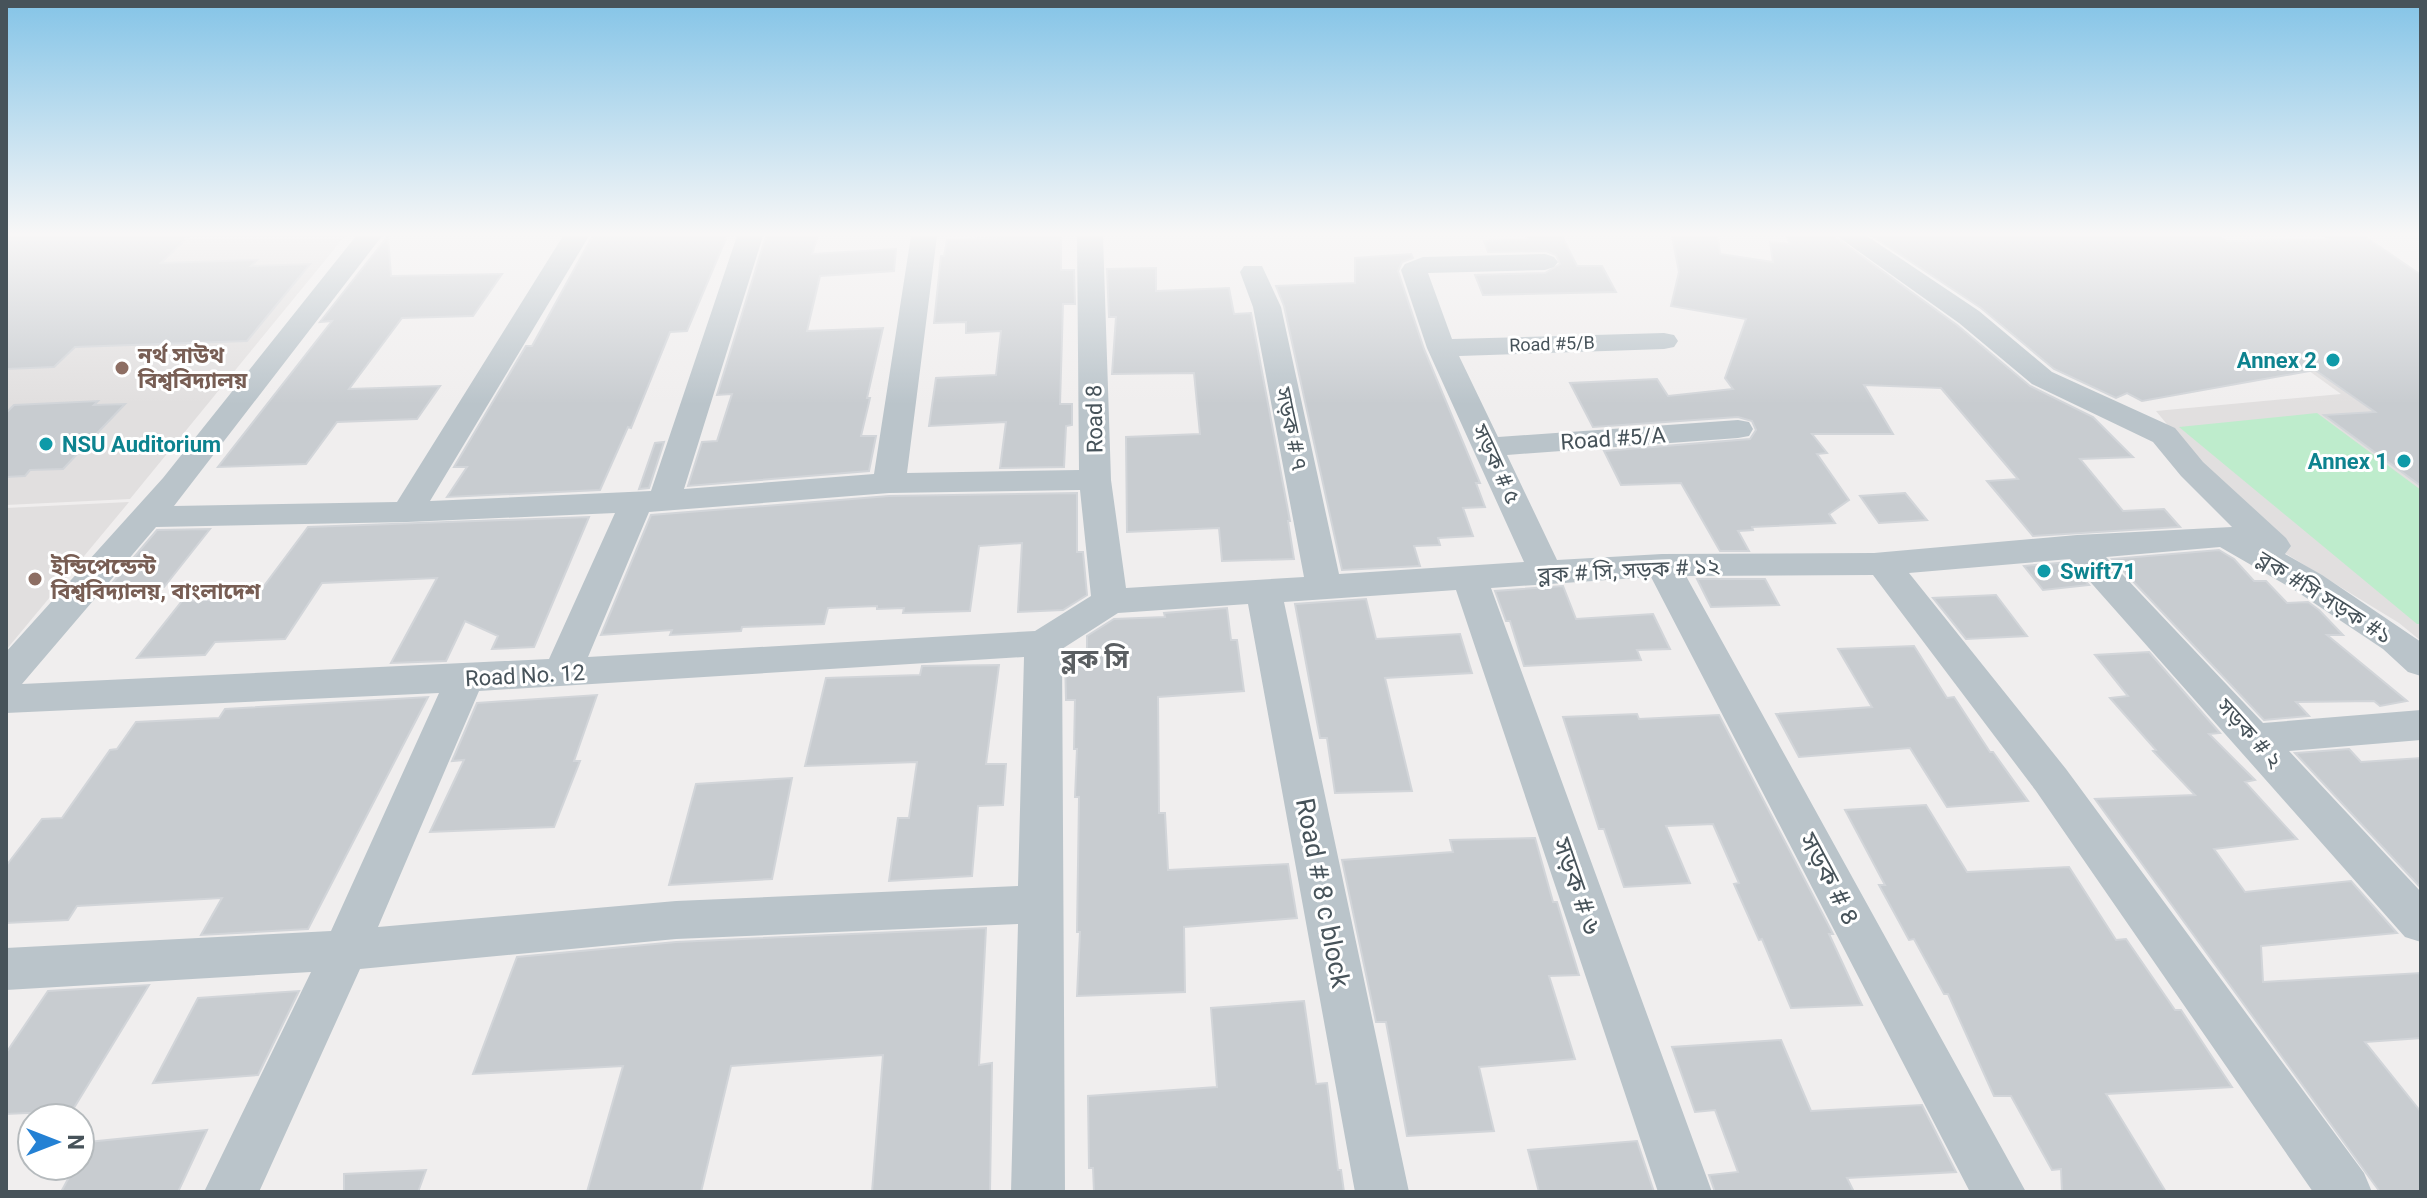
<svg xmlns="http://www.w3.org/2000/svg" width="2427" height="1198" font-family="Roboto,'Noto Sans Bengali',sans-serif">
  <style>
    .education { fill: #e1dfdf }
    .green { fill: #beeccc }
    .building { fill: #c8ccd0; stroke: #d2d5d9; stroke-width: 2 }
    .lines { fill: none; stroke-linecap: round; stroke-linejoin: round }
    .minor { fill: #bac4ca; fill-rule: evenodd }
    .culture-dot { fill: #0f9aa8; stroke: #fff; stroke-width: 3 }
    .education-dot { fill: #8d6e63; stroke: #fff; stroke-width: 3 }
    .labels { text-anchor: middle; stroke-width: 6; stroke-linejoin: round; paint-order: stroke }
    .far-street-label { font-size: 18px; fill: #47535a; stroke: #fff }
    .education-label { font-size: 22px; font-weight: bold; fill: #785e54; stroke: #fff; text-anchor: start }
    .culture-label { font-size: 22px; font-weight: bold; fill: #0d838f; stroke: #fff; text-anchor: end }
    .street-label { font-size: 22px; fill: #47535a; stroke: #fff }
    .quarter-label { font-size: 26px; font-weight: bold; fill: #5b5f62; stroke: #fff }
    .near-street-label { font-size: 26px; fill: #47535a; stroke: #fff }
  </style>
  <rect width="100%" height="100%" fill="#f0eeee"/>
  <path class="education" d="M6,236H345L130,499L6,505Z
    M2240,321H2421V641L2399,623L2283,552L2253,528L2156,411L2341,394Z
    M129,502L6,650V508Z"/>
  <path class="green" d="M2317,413L2421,490V624H2417L2179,427Z"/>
  <path class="building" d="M6,236H189L161,263L257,260L251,266L310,264L247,341L75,347L54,367L6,369Z
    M388,236L391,276L502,274L473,316L402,318L349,389L440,386L417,419L337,422L306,464L218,467L332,321L320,322Z
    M727,236L687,331L670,332L631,428L628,427L600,490L447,497L467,467H454L526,346H532L592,237Z
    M766,236H818L812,254L896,249L894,271L820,276L807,331L883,328L867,398H870L861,436H876L869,471L688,486L702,442L717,441L732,394L717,395Z
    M1020,236H1061V270H1074L1075,304H1063L1060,404H1072V425L1066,426L1064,467L1000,468L1006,422L929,426L936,378L996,375L1001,331L966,333V322L934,323L941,256H944L947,240Z
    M1526,236H1562L1577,266H1602L1616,292L1483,295L1475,275L1545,273L1560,264L1556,255L1546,251L1488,252L1484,241L1528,240Z
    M1672,236H1718L1720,254L1773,262L1770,242L1790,244L1786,236H1834L1957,325L2030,386L2093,417L2133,457L2080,459L2123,511L2164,509L2180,527L2033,536L1987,481L2018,479L1941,388L1864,385L1893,434H1812L1827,453L1817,454L1849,500L1829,514L1835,523L1752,527L1753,530L1738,531L1749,551H1720L1681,483L1621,485L1604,451L1750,439L1756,430L1752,421L1738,417L1593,427L1570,383L1657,379L1668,396L1733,389L1725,378L1746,319L1671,306L1679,272Z
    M1872,236H2220L2226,241H2236L2330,240L2324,236H2364L2421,275V486L2324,415L2375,412L2315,370L2142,401L2127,393L2116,398L2054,369L1981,308Z
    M1411,254L1413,258L1402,262L1398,271L1424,349L1480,483H1476L1485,507L1463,508L1473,536L1438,538L1440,545L1414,546L1420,566L1342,570L1284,306L1276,286L1355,283V258Z
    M1156,268V291L1229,288L1234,314L1251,313L1290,521H1288L1294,559L1222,561L1219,528L1127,532L1126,437L1200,434L1194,373L1112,374L1116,317H1109L1107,269Z
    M98,401L94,405L125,404L63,469L30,470L25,476L6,477V413L14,405Z
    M664,442L649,488L639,489L655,443Z
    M1077,493V552H1083L1087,595L1063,610L1018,612L1022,543L979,546L970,611L903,613L904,608L877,609V606L828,608L824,624L742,627L741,631L670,635L672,630L601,635L651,515L889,496Z
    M1905,493L1927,520L1879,523L1860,496Z
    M589,517L534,647L492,649L498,636L465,621L446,661L391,663L437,578L322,583L285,639L215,642L205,655L137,658L182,601L255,598L308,527Z
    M210,529L164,587L107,589L157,530Z
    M2219,550L2234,559L2254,581H2266L2287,603L2308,602L2319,610L2343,635H2327L2407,701L2380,706L2374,701L2296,702L2309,716L2264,720L2112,559Z
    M2069,562L2089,585L2043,590L2024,566Z
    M1697,579H1765L1779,605L1711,607Z
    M1563,586L1576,619L1653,614L1670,649L1637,650L1641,660L1524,666L1510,621H1506L1495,591Z
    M1996,595L2027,636L1966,639L1933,598Z
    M1366,599L1376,639L1460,634L1472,673L1385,678L1412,791L1335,793L1327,738H1320L1295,604Z
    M1227,608L1231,640H1237L1244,691L1158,697L1159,813H1165L1168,870L1288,864L1297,918L1184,927L1185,992L1077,996L1080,932H1077L1079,797H1075L1077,749H1074L1075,700H1066L1065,659L1087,656V636L1114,619L1165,617L1164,613Z
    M1914,646L1947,698L1954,697L1990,752H1993L2028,801L1947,807L1910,748L1799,757L1776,714L1872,707L1838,649Z
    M2149,652L2220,733L2209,734L2255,780L2245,782L2297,839L2214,849L2245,892L2351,881L2397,933L2261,946L2263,982L2421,973V1038L2365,1042L2421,1112V1192H2380L2095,799L2195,795L2153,751L2156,750L2110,698L2128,696L2095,655Z
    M999,665L986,764H1006L1003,805L978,806L972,876L889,881L898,818H909L917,762L805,766L826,678L920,675L922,666Z
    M597,695L574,761H580L554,827L430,832L464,760L452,761L477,703Z
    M428,697L308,929L201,935L222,898L77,906L68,920L6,923V866L42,819L62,818L110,750L117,749L136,722L219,718L225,709Z
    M1637,714L1639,719L1719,715L1833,934H1829L1862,1005L1791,1008L1762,939L1759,940L1734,884L1739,883L1713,824L1666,826L1690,883L1624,887L1604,829H1599L1563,717Z
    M2349,749L2361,762L2421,758V888L2295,753Z
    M792,778L772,879L669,885L696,784Z
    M1926,805L1967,872L2069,867L2116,940L2126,939L2175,1010H2181L2232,1087L2106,1094L2166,1192H2062L2061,1169L2052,1170L2011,1096H1994L1948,994H1944L1914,939L1909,940L1879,885H1885L1845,810Z
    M1535,838L1553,902H1557L1579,975L1549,976L1575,1059L1479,1067L1494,1131L1407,1136L1386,1022H1376L1342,860L1453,852L1450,840Z
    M986,928L979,1065L992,1063L990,1192H872L883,1055L731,1066L701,1192H587L623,1066L473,1074L517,957L676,942Z
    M149,985L72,1111L6,1114V1053L48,991Z
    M299,991L258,1075L153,1083L198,998Z
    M1304,1001L1316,1084L1327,1083L1338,1170H1341L1344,1192H1094L1093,1168H1089L1088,1096L1217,1087L1211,1008Z
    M1781,1040L1811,1111L1922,1105L1956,1172L1847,1178L1854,1192H1715L1709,1175L1738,1172L1715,1110L1695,1112L1672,1047Z
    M207,1130L178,1192H61L75,1166H80V1156L88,1142Z
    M1637,1141L1654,1192H1539L1528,1150Z
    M426,1170L418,1192H344V1174Z"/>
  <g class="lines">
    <path class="minor" d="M356,236H382L174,506L397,502L563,236H589L430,501L651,491L737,236H763L684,489L874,474L911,236H937L907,473L1079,470L1077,236H1103L1111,480L1126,588L1304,577L1253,307L1240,272L1244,266H1262L1281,307L1339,574L1524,562L1427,348L1401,270L1405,264L1423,257L1545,254L1554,257L1558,262L1554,267L1545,270L1428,273L1452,339L1664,333L1674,335L1678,341L1674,347L1664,349L1459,356L1498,437L1738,420L1749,422L1753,429L1749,436L1738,438L1507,455L1557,560L1662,554L1874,553L2077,535L2232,527L2181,476L2153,442L2032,384L1959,323L1837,236H1867L1979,311L2052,372L2175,428L2203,462L2286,538L2291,546L2285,554L2322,575L2421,642V676L2408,672L2383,649L2296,591L2220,547L2106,557L2263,723L2421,710V740L2289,751L2421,892V942L2405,937L2070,559L1909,573L2066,769L2364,1173L2372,1192H2313L2036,791L1873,575L1686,576L2026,1192H1970L1651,577L1491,588L1712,1192H1658L1456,590L1284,602L1409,1192H1355L1248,604L1118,613L1062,649L1065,1192H1011L1018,924L676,939L360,969L259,1192H204L311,972L6,990V948L331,931L439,693L6,713V652L163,478ZM1080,490L1091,596L1035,631L588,657L649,512L889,493ZM615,513L549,659L22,684L156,527L407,522ZM1024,657L1018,886L676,901L378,927L479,691Z"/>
  </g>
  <linearGradient id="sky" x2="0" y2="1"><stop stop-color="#84c4e7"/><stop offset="0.58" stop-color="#f8f7f7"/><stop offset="1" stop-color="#f8f7f7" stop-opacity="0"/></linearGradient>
  <rect width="2427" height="404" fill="url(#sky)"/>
  <g class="culture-dot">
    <circle cx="2333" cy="360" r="8"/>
    <circle cx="46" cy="444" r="8"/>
    <circle cx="2404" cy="461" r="8"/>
    <circle cx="2044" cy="571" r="8"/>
  </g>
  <g class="education-dot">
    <circle cx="122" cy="368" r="8"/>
    <circle cx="35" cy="579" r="8"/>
  </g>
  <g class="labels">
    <g class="far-street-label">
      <text transform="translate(1552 344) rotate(-2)" y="6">Road #5/B</text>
    </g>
    <g class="education-label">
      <text x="138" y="363">নর্থ সাউথ<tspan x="138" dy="25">বিশ্ববিদ্যালয়</tspan></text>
      <text x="51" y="574">ইন্ডিপেন্ডেন্ট<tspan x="51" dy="25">বিশ্ববিদ্যালয়, বাংলাদেশ</tspan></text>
    </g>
    <g class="culture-label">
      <text x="2317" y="368">Annex 2</text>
      <text x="62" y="452" text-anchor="start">NSU Auditorium</text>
      <text x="2388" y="469">Annex 1</text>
      <text x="2060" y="579" text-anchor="start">Swift71</text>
    </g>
    <g class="street-label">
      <text transform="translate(1094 419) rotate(-91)" y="8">Road 8</text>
      <text transform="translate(1292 429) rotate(78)" y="8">সড়ক # ৭</text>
      <text transform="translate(1613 438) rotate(-4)" y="8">Road #5/A</text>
      <text transform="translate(1497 464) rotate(65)" y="8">সড়ক # ৫</text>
      <text transform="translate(1629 570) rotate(-3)" y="8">ব্লক # সি, সড়ক # ১২</text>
      <text transform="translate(2325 597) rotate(32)" y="8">ব্লক #সি সড়ক #১</text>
      <text transform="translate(525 675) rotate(-3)" y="8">Road No. 12</text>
      <text transform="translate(2250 733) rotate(48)" y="8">সড়ক # ২</text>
    </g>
    <g class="quarter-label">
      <text x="1095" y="668">ব্লক সি</text>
    </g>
    <g class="near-street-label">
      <text transform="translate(1830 879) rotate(62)" y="9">সড়ক # ৪</text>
      <text transform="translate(1577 886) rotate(71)" y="9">সড়ক # ৬</text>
      <text transform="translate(1323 893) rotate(79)" y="9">Road # 8 c block</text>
    </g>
  </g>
  <rect width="2427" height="1198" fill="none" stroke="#47535a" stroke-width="16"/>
  <g transform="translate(56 1142) rotate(90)"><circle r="38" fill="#ffffff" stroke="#b5babd" stroke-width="2"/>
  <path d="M0-6L14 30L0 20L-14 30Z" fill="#2481d4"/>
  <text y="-12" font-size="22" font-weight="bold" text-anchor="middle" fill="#47535a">N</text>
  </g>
</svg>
